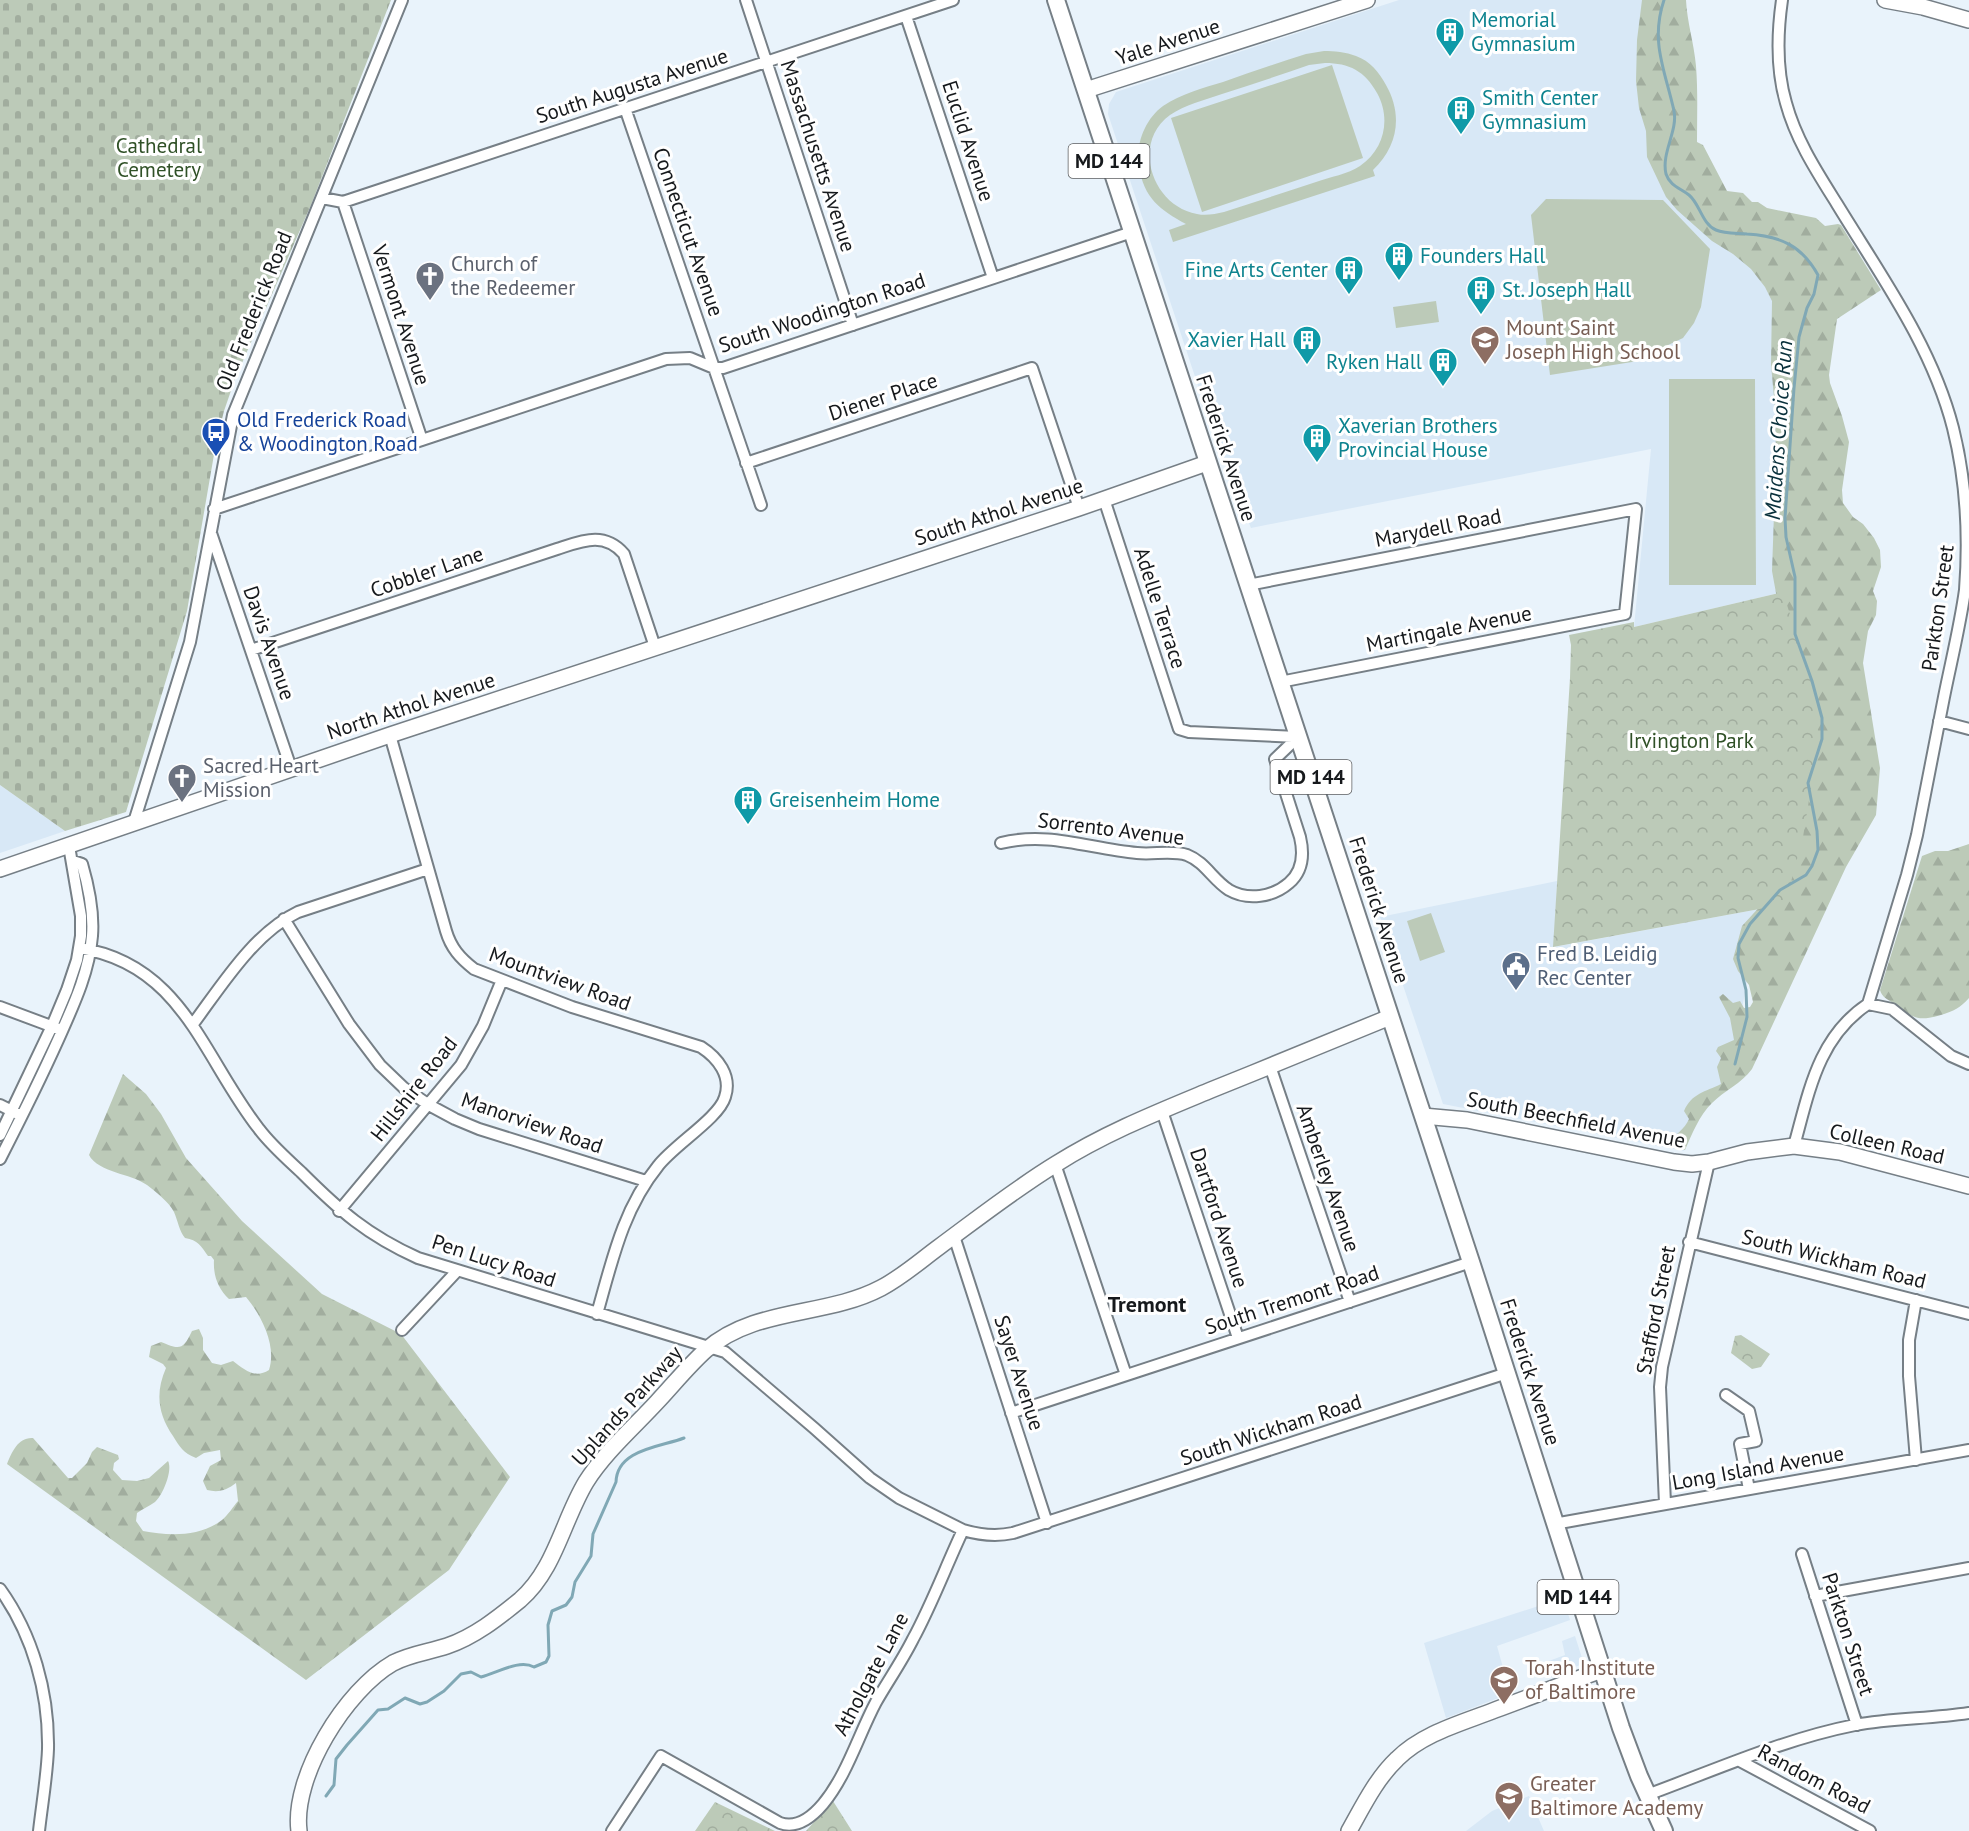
<svg xmlns="http://www.w3.org/2000/svg" width="1969" height="1831" font-family="'PT Sans',sans-serif">
  <style>
    .built { fill: #d8e8f6 }
    .green { fill: #bccab8; fill-rule: evenodd }
    .forest { fill: url(#forest-firs) }
    .cemetery { fill: url(#cemetery-stones) }
    .park { fill: url(#park-crowns) }
    .lines { fill: none; stroke-linecap: round; stroke-linejoin: round }
    .stream { stroke: #80a8b5; stroke-width: 3 }
    .street-casing { stroke: #767f86; stroke-width: 14 }
    .secondary-casing { stroke: #767f86; stroke-width: 18 }
    .primary-casing { stroke: #767f86; stroke-width: 20 }
    .street { stroke: #fff; stroke-width: 10 }
    .secondary { stroke: #fff; stroke-width: 15 }
    .primary { stroke: #fff; stroke-width: 16 }
    .labels { text-anchor: middle; stroke-width: 6; stroke-linejoin: round; paint-order: stroke }
    .shield { fill: #fff; stroke: #5c5e60; stroke-width: 1.5 }
    .shield-label { font-size: 20px; font-weight: bold; fill: #16191c }
    .culture-label { font-size: 21px; fill: #0d838f; stroke: #fff; text-anchor: start }
    .street-label { font-size: 21px; fill: #16191c; stroke: #fff }
    .park-label { font-size: 21px; fill: #305127; stroke: #fff }
    .worship-label { font-size: 21px; fill: #5b616d; stroke: #fff; text-anchor: start }
    .education-label { font-size: 21px; fill: #785e54; stroke: #fff; text-anchor: start }
    .transit-label { font-size: 21px; fill: #164399; stroke: #fff; text-anchor: start }
    .service-label { font-size: 21px; fill: #4e5e75; stroke: #fff; text-anchor: start }
    .water-label { font-size: 22px; font-style: italic; fill: #09303b; stroke: #fff }
    .neighbourhood-label { font-size: 22px; font-weight: bold; fill: #16191c; stroke: #fff }
  </style>
  <defs>
    <pattern id="forest-firs" width="22" height="20" patternUnits="userSpaceOnUse" patternTransform="scale(1.5)"><rect width="22" height="20" fill="#bccab8"/><path d="M5 1l3.5 6h-7zM16 11l3.5 6h-7z" fill="#a1ad9e"/></pattern>
    <pattern id="cemetery-stones" width="16" height="16" patternUnits="userSpaceOnUse" patternTransform="scale(1.5)"><rect width="16" height="16" fill="#bccab8"/><path d="M2 7V4a2 2 0 0 1 4 0v3zM10 15v-3a2 2 0 0 1 4 0v3z" fill="#a1ad9e"/></pattern>
    <pattern id="park-crowns" width="20" height="18" patternUnits="userSpaceOnUse" patternTransform="scale(1.5)"><rect width="20" height="18" fill="#bccab8"/><path d="M2 6a3 3 0 1 1 6 0M12 15a3 3 0 1 1 6 0" fill="none" stroke="#a1ad9e"/></pattern>
  </defs>
  <rect width="100%" height="100%" fill="#e9f3fb"/>
  <path class="built" d="M1399,0H1660L1653,156L1778,287L1783,592L1634,627L1651,449L1251,528L1217,443L1108,114L1109,104L1116,92Z
    M0,785L65,831L0,853Z
    M1557,881L1554,947L1781,905L1753,949L1728,1085L1696,1111L1684,1151L1443,1104L1380,917Z
    M1563,1598L1570,1620L1497,1646L1504,1671L1514,1692L1446,1718L1424,1643Z
    M1575,1636L1583,1661L1580,1665L1551,1677L1546,1662L1565,1655L1562,1641Z
    M1529,1796L1544,1831H1466L1492,1811Z"/>
  <path class="green" d="M1324,51C1334,51 1346,52 1356,56C1370,61 1379,72 1386,85C1403,115 1398,146 1373,170L1375,176L1173,242L1169,230L1186,224C1160,210 1144,198 1139,167C1135,145 1145,119 1163,106C1181,94 1203,88 1223,82C1251,72 1278,63 1306,54ZM1325,63C1349,63 1365,71 1377,93C1391,118 1385,149 1360,166C1348,174 1330,177 1316,182C1286,192 1255,202 1224,212C1215,214 1206,216 1197,214C1152,206 1131,143 1170,115C1185,105 1204,100 1222,94C1251,85 1280,75 1309,65Z
    M1332,65L1363,158L1202,212L1171,118Z
    M1546,199L1663,200L1710,249L1701,307L1694,323L1683,338L1632,362L1550,375L1531,215Z
    M1436,301L1439,322L1396,328L1393,307Z
    M1669,379H1755L1756,585H1669Z
    M1431,913L1445,952L1420,961L1407,921Z"/>
  <path class="forest" d="M1642,0H1686C1687,22 1694,43 1696,66C1698,91 1697,117 1697,142L1703,145L1727,191L1743,193L1752,202H1758L1767,208L1816,218L1825,226L1838,224L1841,225L1881,290L1837,319L1829,375L1830,383L1842,416L1849,442L1842,490L1843,503L1853,517L1863,524L1874,538L1880,550L1881,567L1873,591L1877,601L1876,615L1868,631L1863,663L1880,768L1876,815L1846,867L1752,1069C1741,1084 1725,1090 1712,1103C1699,1116 1692,1134 1685,1150L1668,1145C1674,1135 1685,1129 1689,1119L1684,1111C1692,1093 1705,1092 1721,1084L1717,1067L1721,1058L1716,1051L1718,1047L1734,1040L1730,1018L1719,997L1723,994L1733,1003L1740,1001L1744,1008L1750,1007L1753,1002L1749,985L1738,971L1733,959L1742,926L1784,880L1780,615L1772,571L1776,456L1775,409L1771,364L1772,301L1765,287L1751,269L1733,254L1712,241L1677,210L1666,197L1647,157L1646,131L1639,108L1636,81L1637,40Z
    M1969,844V998C1960,1008 1954,1011 1941,1015C1917,1022 1913,1018 1893,1003C1887,999 1882,997 1880,990L1922,856L1935,851H1948Z
    M123,1074L146,1094L161,1114L186,1158L242,1221L322,1294L401,1334L510,1477L449,1570L306,1680L7,1464C12,1452 18,1437 33,1438L68,1478H72L87,1463L92,1452L97,1447L118,1455L119,1459L114,1463L113,1470L122,1480L137,1481L149,1478L168,1461C173,1470 163,1495 155,1502C150,1506 142,1509 137,1513L136,1521L143,1531C169,1536 200,1537 222,1520C228,1515 233,1507 238,1501L236,1483C227,1490 219,1493 207,1490L203,1481L210,1466L221,1460L220,1450L204,1453L196,1458C183,1453 180,1447 173,1436C158,1414 155,1393 166,1368L163,1364L149,1357L151,1346L161,1342C180,1350 183,1350 192,1331L199,1329L203,1338V1350L212,1363L221,1365L233,1361C245,1370 255,1379 269,1370C277,1345 261,1315 246,1297L229,1299C218,1289 213,1275 214,1260L211,1256H208C201,1246 198,1240 185,1238C179,1231 178,1221 174,1212C169,1202 156,1192 147,1185C130,1173 99,1173 89,1155Z"/>
  <path class="cemetery" d="M0,0H391L311,205L235,379L224,411L216,443L187,611L126,812L65,831L0,785Z"/>
  <path class="park" d="M1783,592L1811,682L1819,738L1803,837L1788,893L1781,905L1553,947L1570,678L1571,645L1569,635L1634,622V627Z
    M1741,1335L1770,1354L1761,1367L1752,1369L1731,1353L1735,1336Z
    M833,1801L852,1831H806Z
    M715,1802L775,1831H695Z"/>
  <g class="lines">
    <path class="stream" d="M1664,0C1650,42 1665,70 1674,111C1678,131 1661,153 1666,174C1670,186 1680,188 1689,195C1700,204 1702,224 1716,230C1725,234 1738,233 1747,234C1781,236 1802,246 1818,275L1814,294L1807,308L1799,337L1794,388L1785,518L1786,537L1795,577V634L1812,681L1822,718V739L1808,783L1817,831L1818,850L1812,866L1806,875L1780,890L1750,924L1739,944L1738,958L1746,990L1747,1017L1735,1064
      M326,1796L334,1785L336,1759L347,1745L378,1710L388,1709L405,1698L420,1704L427,1702L444,1691L461,1674L471,1672L481,1677C497,1673 519,1659 534,1667L546,1662L549,1656L548,1625L552,1611L566,1605L572,1597L575,1582L591,1556L593,1534L616,1482C617,1449 661,1447 684,1438"/>
    <g class="street-casing">
      <path id="street" d="M746,0L853,325
        M1782,0C1777,35 1776,69 1786,103C1796,140 1817,172 1837,204C1881,276 1932,346 1953,428C1966,480 1969,537 1965,590C1960,626 1951,662 1944,697C1935,743 1926,789 1917,835L1907,875L1868,1004
        M906,16L993,278
        M625,108L761,505
        M322,198L343,202L953,0
        M343,202L422,440
        M746,463L1032,368L1079,508
        M1104,499L1179,729L1189,732L1298,737
        M214,509L666,359L690,358L714,368H723L1132,232
        M211,533L291,768
        M1248,585L1636,509L1625,614L1280,682
        M251,650L557,549C582,541 604,531 624,554L655,647
        M1939,721L1969,729
        M390,735L446,931C451,948 460,958 474,969L572,1007L701,1047C718,1058 732,1076 725,1097C719,1118 674,1145 658,1166C623,1209 612,1261 597,1314
        M134,822L190,642L233,415L402,0
        M1001,843C1049,831 1090,849 1137,853C1153,855 1171,850 1187,855C1205,862 1213,880 1229,890C1248,901 1273,897 1289,883C1303,871 1304,854 1300,837L1275,759L1298,737
        M284,919L349,1024L380,1065L404,1088L429,1105L455,1119L479,1129L646,1181
        M79,948C183,964 203,1058 259,1129C271,1145 286,1158 301,1172C340,1211 367,1235 418,1258L725,1352L814,1428L870,1478L899,1498L963,1530C980,1535 995,1537 1013,1533L1507,1373
        M0,1007L59,1029
        M193,1024C222,985 254,933 298,912L428,869
        M1270,1066L1350,1302
        M0,1105L18,1114
        M1162,1111L1238,1338
        M0,1135L52,1026L67,990L77,960L81,936V916L69,846
        M1794,1146C1809,1092 1818,1037 1868,1004L1892,1009L1951,1056L1969,1064
        M0,1159C20,1120 40,1080 58,1040C73,1006 89,973 92,936C94,911 89,888 82,864L73,861
        M1055,1164L1126,1375
        M339,1211L461,1065L483,1026L502,980
        M954,1236L1047,1523
        M1689,1242L1969,1314
        M402,1330L457,1271
        M1726,1395L1749,1411L1756,1441L1740,1444L1749,1489
        M1011,1413L1471,1262
        M1916,1460L1909,1376V1340L1916,1300
        M1665,1504L1660,1387L1662,1367L1709,1162
        M1554,1524L1969,1450
        M1802,1554L1857,1725
        M0,1589C33,1635 49,1693 48,1749C47,1776 42,1804 39,1831
        M1815,1596L1969,1568
        M1740,1761L1870,1831
        M1647,1795C1715,1770 1784,1739 1855,1725C1893,1718 1931,1719 1969,1713
        M612,1831L661,1756L780,1823C797,1829 812,1817 823,1804C847,1775 858,1736 876,1702C888,1681 902,1661 913,1639C932,1604 946,1566 963,1530"/>
    </g>
    <g class="secondary-casing">
      <path id="secondary" d="M1885,0L1923,7L1969,20
        M1086,90L1367,0
        M0,869L390,735L1079,508L1207,463
        M1423,1116L1467,1120L1674,1162L1692,1164L1709,1162L1747,1152L1794,1146L1840,1152L1969,1186
        M299,1831C292,1776 346,1690 393,1663C410,1654 429,1652 447,1646C474,1637 498,1618 520,1600C555,1570 563,1520 586,1482C605,1452 633,1428 657,1402C673,1385 689,1365 706,1350C755,1307 826,1317 881,1288C902,1277 920,1261 939,1247C977,1219 1015,1189 1056,1164C1105,1133 1158,1112 1211,1090C1271,1066 1331,1041 1390,1017
        M1349,1831C1363,1806 1376,1779 1397,1759C1423,1733 1462,1723 1495,1710C1530,1697 1566,1683 1602,1670"/>
    </g>
    <g class="primary-casing">
      <path id="primary" d="M1056,0L1471,1262L1621,1728L1639,1776L1664,1831"/>
    </g>
    <use href="#street" class="street"/>
    <use href="#secondary" class="secondary"/>
    <use href="#primary" class="primary"/>
  </g>
  <defs>
    <g id="building-pin" transform="scale(1.5)"><path d="M0 17L-7.5 6A9.5 9.5 0 1 1 7.5 6Z" fill="#0f9aa8" stroke="#fff"/><path d="M-4-6H4V6H1V3H-1V6H-4ZM-2.5-4.3h1.7v1.8h-1.7ZM.8-4.3h1.7v1.8H.8ZM-2.5-1h1.7V.8h-1.7ZM.8-1h1.7V.8H.8Z" fill="#fff"/></g>
    <g id="church-pin" transform="scale(1.5)"><path d="M0 17L-7.5 6A9.5 9.5 0 1 1 7.5 6Z" fill="#6b7280" stroke="#fff"/><path d="M-1.2-6h2.4v3.5h3.3v2.4h-3.3V6h-2.4V-.1h-3.3v-2.4h3.3Z" fill="#fff"/></g>
    <g id="school-pin" transform="scale(1.5)"><path d="M0 17L-7.5 6A9.5 9.5 0 1 1 7.5 6Z" fill="#8d6e63" stroke="#fff"/><path d="M0-5L7-2L0 1L-7-2ZM-4 1L0 2.5L4 1V4Q0 6-4 4Z" fill="#fff"/></g>
    <g id="bus-pin" transform="scale(1.5)"><path d="M0 17L-7.5 6A9.5 9.5 0 1 1 7.5 6Z" fill="#1a4fb4" stroke="#fff"/><path d="M-5-6H5V4H4V6H2V4H-2V6H-4V4H-5ZM-3.5-4V0h7V-4ZM-3.5 1.2v1.5H-2V1.2ZM2 1.2v1.5H3.5V1.2Z" fill="#fff"/></g>
    <g id="civic-pin" transform="scale(1.5)"><path d="M0 17L-7.5 6A9.5 9.5 0 1 1 7.5 6Z" fill="#5c6f8a" stroke="#fff"/><path d="M-.6-6.5H3V-4.5H.6V-3L4-1V1h2V6H-6V1h2V-1L-.6-3ZM-1.2 2.5V6h2.4V2.5Z" fill="#fff"/></g>
  </defs>
  <g fill-rule="evenodd">
    <use href="#building-pin" x="1450" y="32"/>
    <use href="#building-pin" x="1461" y="110"/>
    <use href="#building-pin" x="1399" y="256"/>
    <use href="#building-pin" x="1349" y="270"/>
    <use href="#church-pin" x="430" y="276"/>
    <use href="#building-pin" x="1481" y="290"/>
    <use href="#building-pin" x="1307" y="340"/>
    <use href="#school-pin" x="1485" y="340"/>
    <use href="#building-pin" x="1443" y="362"/>
    <use href="#bus-pin" x="216" y="432"/>
    <use href="#building-pin" x="1317" y="438"/>
    <use href="#church-pin" x="182" y="778"/>
    <use href="#building-pin" x="748" y="800"/>
    <use href="#civic-pin" x="1516" y="966"/>
    <use href="#school-pin" x="1504" y="1680"/>
    <use href="#school-pin" x="1509" y="1796"/>
  </g>
  <g class="labels">
    <g class="shield">
      <rect x="1068.5" y="144" width="81" height="34" rx="4.5"/>
      <rect x="1270.5" y="760" width="81" height="34" rx="4.5"/>
      <rect x="1537.5" y="1580" width="81" height="34" rx="4.5"/>
    </g>
    <g class="shield-label">
      <text x="1109" y="168">MD 144</text>
      <text x="1311" y="784">MD 144</text>
      <text x="1578" y="1604">MD 144</text>
    </g>
    <g class="culture-label">
      <text x="1471" y="27">Memorial<tspan x="1471" dy="24">Gymnasium</tspan></text>
      <text x="1482" y="105">Smith Center<tspan x="1482" dy="24">Gymnasium</tspan></text>
      <text x="1420" y="263">Founders Hall</text>
      <text x="1328" y="277" text-anchor="end">Fine Arts Center</text>
      <text x="1502" y="297">St. Joseph Hall</text>
      <text x="1286" y="347" text-anchor="end">Xavier Hall</text>
      <text x="1422" y="369" text-anchor="end">Ryken Hall</text>
      <text x="1338" y="433">Xaverian Brothers<tspan x="1338" dy="24">Provincial House</tspan></text>
      <text x="769" y="807">Greisenheim Home</text>
    </g>
    <g class="street-label">
      <text transform="translate(1168 42) rotate(-18)" y="7">Yale Avenue</text>
      <text transform="translate(632 86) rotate(-18)" y="7">South Augusta Avenue</text>
      <text transform="translate(968 141) rotate(72)" y="7">Euclid Avenue</text>
      <text transform="translate(818 156) rotate(72)" y="7">Massachusetts Avenue</text>
      <text transform="translate(688 232) rotate(71)" y="7">Connecticut Avenue</text>
      <text transform="translate(254 311) rotate(-68)" y="7">Old Frederick Road</text>
      <text transform="translate(822 313) rotate(-18)" y="7">South Woodington Road</text>
      <text transform="translate(401 315) rotate(72)" y="7">Vermont Avenue</text>
      <text transform="translate(883 397) rotate(-18)" y="7">Diener Place</text>
      <text transform="translate(1226 448) rotate(72)" y="7">Frederick Avenue</text>
      <text transform="translate(999 512) rotate(-18)" y="7">South Athol Avenue</text>
      <text transform="translate(1438 528) rotate(-11)" y="7">Marydell Road</text>
      <text transform="translate(427 572) rotate(-19)" y="7">Cobbler Lane</text>
      <text transform="translate(1160 608) rotate(72)" y="7">Adelle Terrace</text>
      <text transform="translate(1938 608) rotate(-82)" y="7">Parkton Street</text>
      <text transform="translate(1449 629) rotate(-11)" y="7">Martingale Avenue</text>
      <text transform="translate(269 643) rotate(71)" y="7">Davis Avenue</text>
      <text transform="translate(411 706) rotate(-18)" y="7">North Athol Avenue</text>
      <text transform="translate(1111 829) rotate(7)" y="7">Sorrento Avenue</text>
      <text transform="translate(1379 910) rotate(72)" y="7">Frederick Avenue</text>
      <text transform="translate(560 979) rotate(20)" y="7">Mountview Road</text>
      <text transform="translate(414 1089) rotate(-52)" y="7">Hillshire Road</text>
      <text transform="translate(1576 1120) rotate(11)" y="7">South Beechfield Avenue</text>
      <text transform="translate(532 1123) rotate(19)" y="7">Manorview Road</text>
      <text transform="translate(1887 1144) rotate(13)" y="7">Colleen Road</text>
      <text transform="translate(1328 1178) rotate(71)" y="7">Amberley Avenue</text>
      <text transform="translate(1219 1218) rotate(72)" y="7">Dartford Avenue</text>
      <text transform="translate(1834 1259) rotate(14)" y="7">South Wickham Road</text>
      <text transform="translate(494 1261) rotate(18)" y="7">Pen Lucy Road</text>
      <text transform="translate(1292 1300) rotate(-18)" y="7">South Tremont Road</text>
      <text transform="translate(1656 1310) rotate(-79)" y="7">Stafford Street</text>
      <text transform="translate(1530 1372) rotate(72)" y="7">Frederick Avenue</text>
      <text transform="translate(1019 1373) rotate(72)" y="7">Sayer Avenue</text>
      <text transform="translate(627 1406) rotate(-48)" y="7">Uplands Parkway</text>
      <text transform="translate(1271 1430) rotate(-18)" y="7">South Wickham Road</text>
      <text transform="translate(1758 1468) rotate(-10)" y="7">Long Island Avenue</text>
      <text transform="translate(1848 1634) rotate(72)" y="7">Parkton Street</text>
      <text transform="translate(871 1674) rotate(-62)" y="7">Atholgate Lane</text>
      <text transform="translate(1814 1779) rotate(28)" y="7">Random Road</text>
    </g>
    <g class="park-label">
      <text x="159" y="153">Cathedral<tspan x="159" dy="24">Cemetery</tspan></text>
      <text x="1691" y="748">Irvington Park</text>
    </g>
    <g class="worship-label">
      <text x="451" y="271">Church of<tspan x="451" dy="24">the Redeemer</tspan></text>
      <text x="203" y="773">Sacred Heart<tspan x="203" dy="24">Mission</tspan></text>
    </g>
    <g class="education-label">
      <text x="1506" y="335">Mount Saint<tspan x="1506" dy="24">Joseph High School</tspan></text>
      <text x="1525" y="1675">Torah Institute<tspan x="1525" dy="24">of Baltimore</tspan></text>
      <text x="1530" y="1791">Greater<tspan x="1530" dy="24">Baltimore Academy</tspan></text>
    </g>
    <g class="transit-label">
      <text x="237" y="427">Old Frederick Road<tspan x="237" dy="24">&amp; Woodington Road</tspan></text>
    </g>
    <g class="service-label">
      <text x="1537" y="961">Fred B. Leidig<tspan x="1537" dy="24">Rec Center</tspan></text>
    </g>
    <g class="water-label">
      <text transform="translate(1778 430) rotate(-86)" y="8">Maidens Choice Run</text>
    </g>
    <g class="neighbourhood-label">
      <text x="1147" y="1312">Tremont</text>
    </g>
  </g>
</svg>
